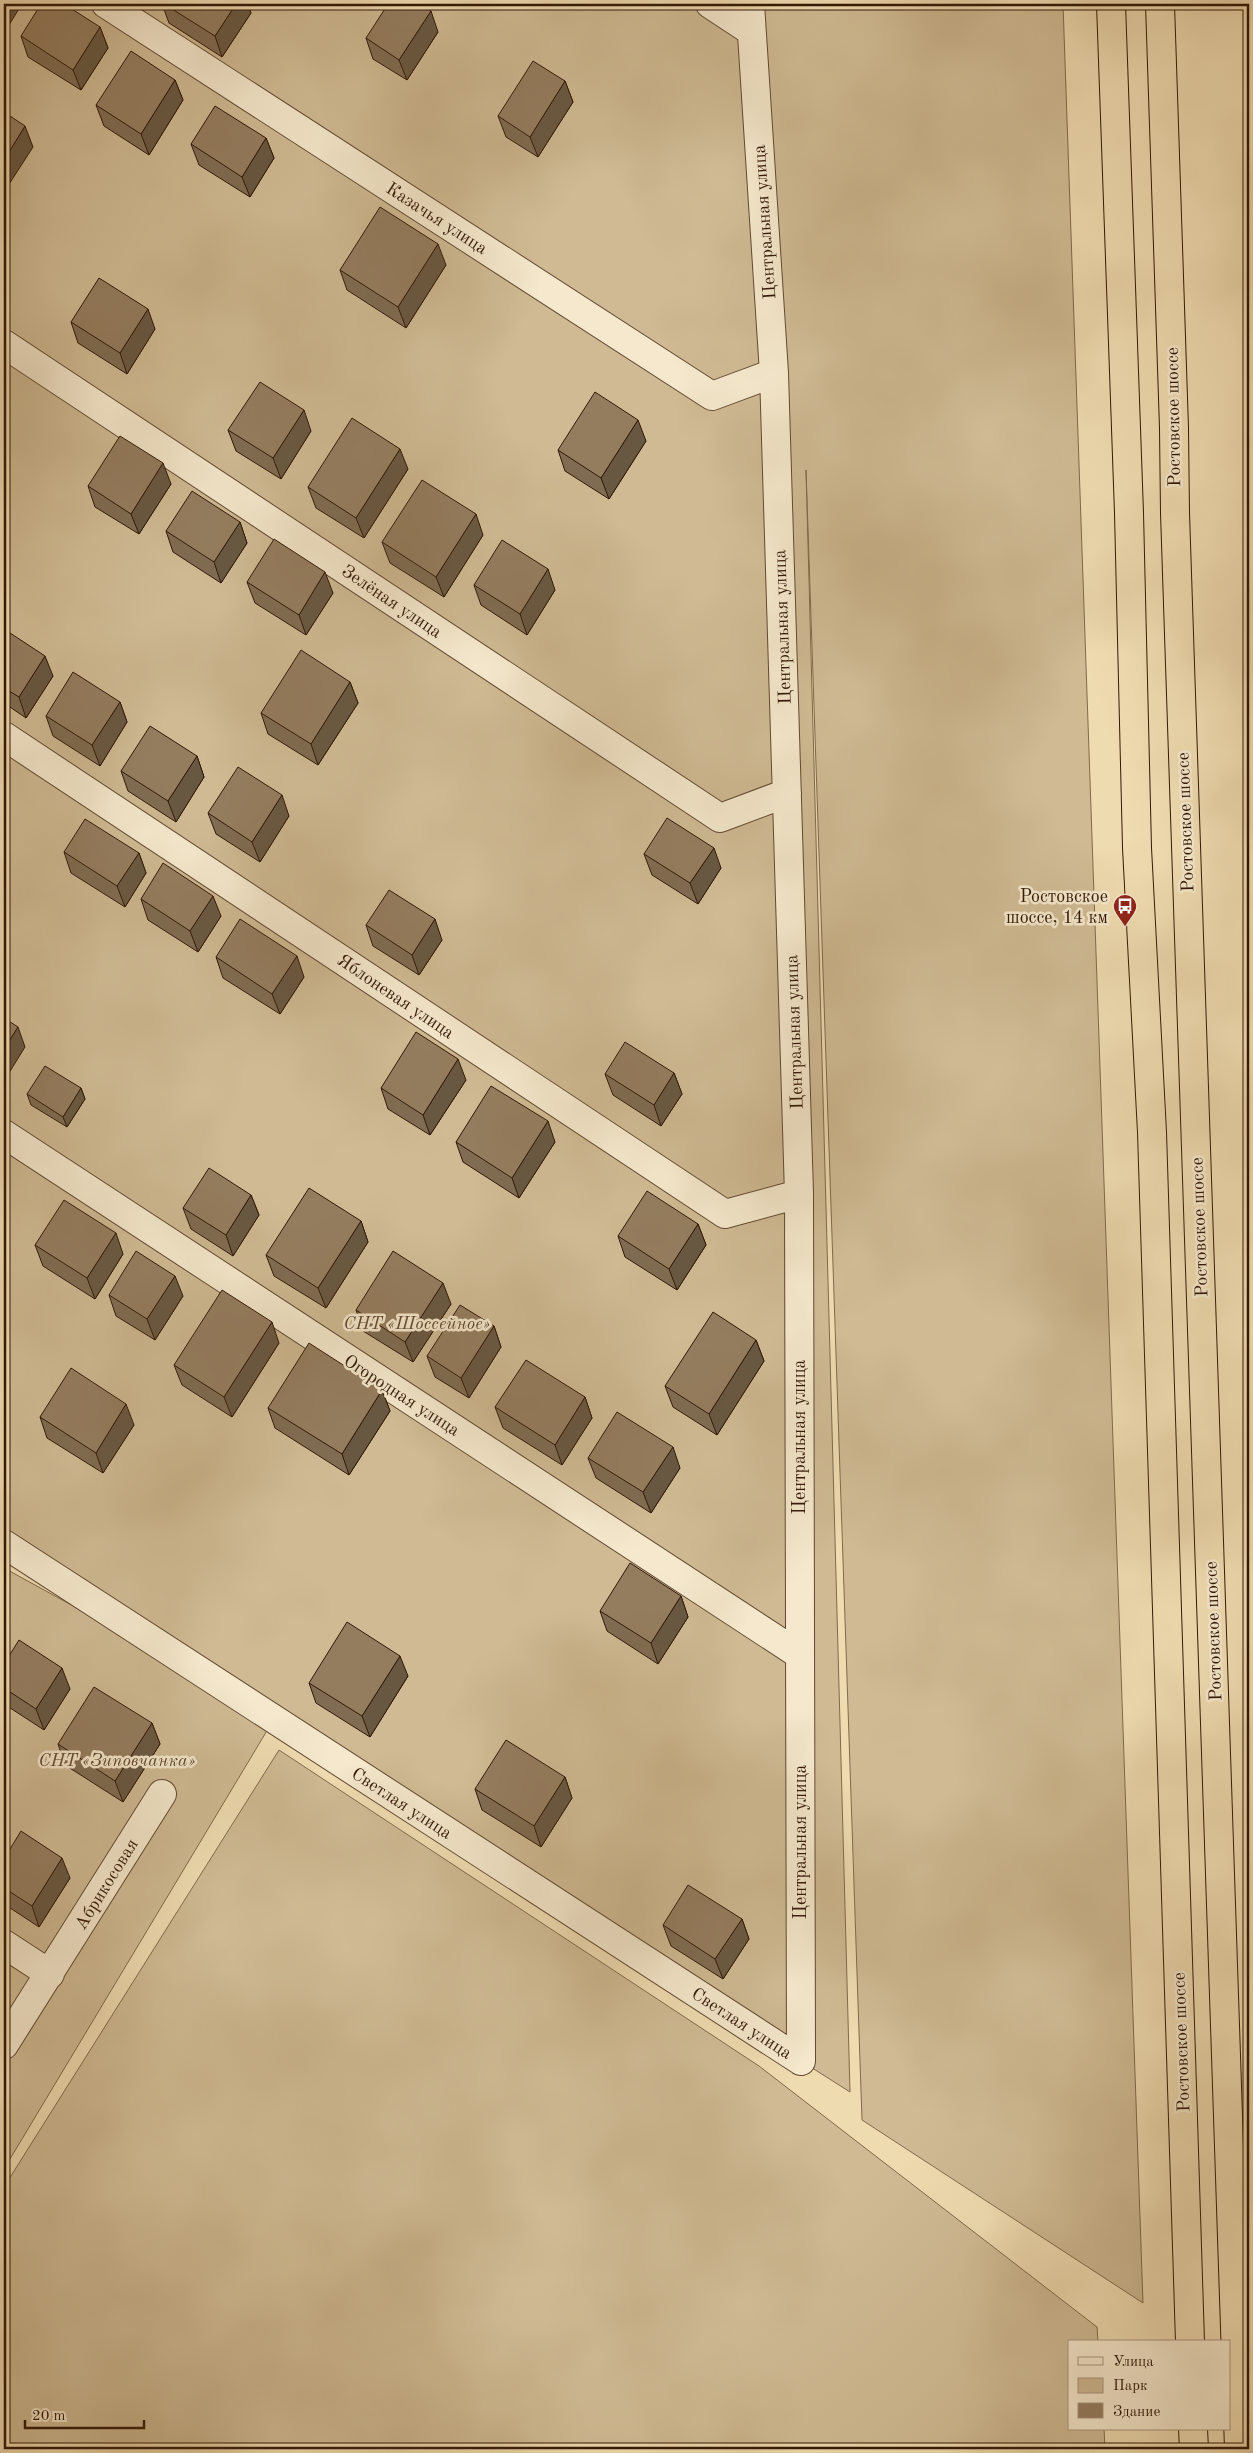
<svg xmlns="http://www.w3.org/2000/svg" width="1253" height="2453" font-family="'Old Standard TT',serif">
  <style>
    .green { fill: #cfba93; stroke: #80694e }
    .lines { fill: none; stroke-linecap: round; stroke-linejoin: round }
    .street-casing { stroke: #614932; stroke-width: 30 }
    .highway-casing { stroke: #321808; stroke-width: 30 }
    .street { stroke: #f5e8cc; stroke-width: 28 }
    .highway { stroke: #efdbb0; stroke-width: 28 }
    .wall { fill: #7f6c52; stroke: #321808 }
    .shaded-wall { fill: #685842; stroke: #321808 }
    .building { fill: #947d5f; stroke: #321808 }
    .labels { text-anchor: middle; stroke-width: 5; stroke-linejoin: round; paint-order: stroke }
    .street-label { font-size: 18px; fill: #321808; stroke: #f5e8cc }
    .poi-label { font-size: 18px; fill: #321808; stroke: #f5e8cc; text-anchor: end }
    .park-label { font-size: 18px; font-style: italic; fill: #614932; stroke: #f5e8cc }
  </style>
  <rect width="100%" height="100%" fill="#efdbb0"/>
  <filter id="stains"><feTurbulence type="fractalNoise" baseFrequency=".004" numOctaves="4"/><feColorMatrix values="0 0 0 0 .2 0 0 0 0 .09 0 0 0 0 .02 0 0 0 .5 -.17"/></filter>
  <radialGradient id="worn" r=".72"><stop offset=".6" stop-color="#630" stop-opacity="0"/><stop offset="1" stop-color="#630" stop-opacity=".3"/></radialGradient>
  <path class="green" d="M4,4H1063L1143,2303L862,2120L806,470L850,2092L271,1724L4,2169V1568L208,1680L4,1561Z
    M279,1750L759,2066L1097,2327L1098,2342H1069V2429H1104L1105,2449H4V2187Z"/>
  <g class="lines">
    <g class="street-casing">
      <path id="street" d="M106,4L712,396L774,373
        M710,4L751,31
        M750,4L774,373L799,1194L801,2061
        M4,344L720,818L787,793
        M4,736L725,1214L799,1194
        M4,1134L800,1655
        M4,1544L801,2061
        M4,1944L50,1974
        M4,2045L162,1794"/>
    </g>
    <g class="highway-casing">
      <path id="highway" d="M1111,4L1129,513L1137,848L1152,1132L1190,2342
        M1160,4L1174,428L1175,513L1239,2449
        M1193,2429L1194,2449"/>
    </g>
    <use href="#street" class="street"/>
    <use href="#highway" class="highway"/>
  </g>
  <path class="wall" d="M162,4H248L251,13L222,57L169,23Z
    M100,27L108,48L81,90L28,57L21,36Z
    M438,32L407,80L373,59L366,38Z
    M175,80L183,100L149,155L104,126L96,105Z
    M565,81L573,102L538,157L506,137L498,116Z
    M266,138L274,158L250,197L199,165L191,144Z
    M446,265L406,328L347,290L340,270Z
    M71,322L155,329L127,374L78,343Z
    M228,430L311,431L281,479L236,451Z
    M646,441L609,499L565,471L558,450Z
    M408,469L364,538L316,508L308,487Z
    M171,484L139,534L95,507L88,486Z
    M240,522L247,543L221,583L173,552L166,531Z
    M483,535L444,597L390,563L382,542Z
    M247,582L333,593L306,635L255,603Z
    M474,585L555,590L527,635L481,605Z
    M4,629L53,676L26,718L4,703Z
    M350,682L358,703L318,765L268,734L261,713Z
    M120,702L127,722L100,766L53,736L46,716Z
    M197,756L204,777L176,822L128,791L121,771Z
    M208,813L289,816L260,862L216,834Z
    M64,852L139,853L146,873L125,907L71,873Z
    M644,854L721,868L698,904L652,875Z
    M141,899L221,916L198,952L148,920Z
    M366,925L442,940L419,975L373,946Z
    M216,957L304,977L280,1014L223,978Z
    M674,1073L682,1094L661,1126L613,1095L605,1074Z
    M466,1080L430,1135L388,1109L381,1088Z
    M81,1088L85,1099L67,1127L31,1105L27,1094Z
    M456,1142H555L519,1198L463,1162Z
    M251,1195L259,1215L233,1256L191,1229L183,1208Z
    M361,1221L368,1242L326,1308L274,1276L266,1255Z
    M698,1224L706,1245L677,1290L625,1257L618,1236Z
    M35,1245L123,1254L95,1299L43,1266Z
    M109,1295L183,1296L155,1340L116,1316Z
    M451,1304L413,1362L363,1331L356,1310Z
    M494,1326L501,1347L469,1398L435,1377L427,1356Z
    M756,1340L764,1361L717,1435L673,1407L665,1386Z
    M279,1343L232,1417L182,1385L174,1365Z
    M382,1390L390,1411L349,1475L275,1428L268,1408Z
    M585,1397L592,1418L562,1465L503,1428L495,1407Z
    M40,1417L134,1425L103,1473L47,1438Z
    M588,1458L680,1468L651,1513L596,1478Z
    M681,1596L688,1617L658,1664L607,1631L600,1611Z
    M4,1664L70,1689L44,1730L4,1704Z
    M408,1676L370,1737L316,1703L309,1683Z
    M152,1723L160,1744L123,1802L65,1765L58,1744Z
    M565,1777L572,1798L541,1847L482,1810L475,1789Z
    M4,1859L70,1878L39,1927L4,1904Z
    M742,1919L749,1939L723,1979L671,1946L663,1925Z"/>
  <path class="shaded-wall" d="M4,4H22L4,33Z
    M236,4H248L251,13L222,57L215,36Z
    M431,11L438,32L407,80L399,60Z
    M100,27L108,48L81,90L73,70Z
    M175,80L183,100L149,155L141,134Z
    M565,81L573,102L538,157L530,137Z
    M25,126L33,147L4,192V160Z
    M266,138L274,158L250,197L242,177Z
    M438,244L446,265L406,328L398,307Z
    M148,309L155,329L127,374L120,353Z
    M304,410L311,431L281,479L273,458Z
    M638,420L646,441L609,499L601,478Z
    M400,449L408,469L364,538L356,518Z
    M163,463L171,484L139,534L131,514Z
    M476,514L483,535L444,597L436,577Z
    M240,522L247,543L221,583L214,562Z
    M548,569L555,590L527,635L520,614Z
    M325,572L333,593L306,635L299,615Z
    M45,656L53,676L26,718L19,697Z
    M350,682L358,703L318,765L311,744Z
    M120,702L127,722L100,766L92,745Z
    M197,756L204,777L176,822L168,801Z
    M282,795L289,816L260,862L252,842Z
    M714,848L721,868L698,904L690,883Z
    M139,853L146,873L125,907L117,886Z
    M213,896L221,916L198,952L190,931Z
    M435,919L442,940L419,975L412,955Z
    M297,956L304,977L280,1014L272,994Z
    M18,1027L25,1047L4,1081V1049Z
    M458,1059L466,1080L430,1135L423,1115Z
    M674,1073L682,1094L661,1126L654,1105Z
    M81,1088L85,1099L67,1127L63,1117Z
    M548,1121L555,1142L519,1198L512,1178Z
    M251,1195L259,1215L233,1256L226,1235Z
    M361,1221L368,1242L326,1308L318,1288Z
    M698,1224L706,1245L677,1290L669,1269Z
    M116,1233L123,1254L95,1299L87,1278Z
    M175,1276L183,1296L155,1340L147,1319Z
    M443,1283L451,1304L413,1362L405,1342Z
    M272,1322L279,1343L232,1417L224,1397Z
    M494,1326L501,1347L469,1398L461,1378Z
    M756,1340L764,1361L717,1435L709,1414Z
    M382,1390L390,1411L349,1475L342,1454Z
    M585,1397L592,1418L562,1465L555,1445Z
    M126,1404L134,1425L103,1473L96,1453Z
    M4,1443L6,1451L4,1455Z
    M673,1447L680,1468L651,1513L643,1492Z
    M681,1596L688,1617L658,1664L651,1643Z
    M400,1656L408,1676L370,1737L362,1716Z
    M62,1668L70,1689L44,1730L36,1709Z
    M152,1723L160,1744L123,1802L115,1781Z
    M565,1777L572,1798L541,1847L534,1826Z
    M62,1858L70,1878L39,1927L32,1906Z
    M742,1919L749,1939L723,1979L715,1959Z"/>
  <path class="building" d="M41,4H64L100,27L73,70L21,36Z
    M164,4H236L215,36Z
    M388,4H420L431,11L399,60L366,38Z
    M131,51L175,80L141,134L96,105Z
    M533,61L565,81L530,137L498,116Z
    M215,106L266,138L242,177L191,144Z
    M4,112L25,126L4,160Z
    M380,207L438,244L398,307L340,270Z
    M99,278L148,309L120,353L71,322Z
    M260,382L304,410L273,458L228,430Z
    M595,392L638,420L601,478L558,450Z
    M352,418L400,449L356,518L308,487Z
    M120,436L163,463L131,514L88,486Z
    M422,480L476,514L436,577L382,542Z
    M192,491L240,522L214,562L166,531Z
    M274,539L325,572L299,615L247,582Z
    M502,540L548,569L520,614L474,585Z
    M4,629L45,656L19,697L4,688Z
    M301,650L350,682L311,744L261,713Z
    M73,672L120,702L92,745L46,716Z
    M150,726L197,756L168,801L121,771Z
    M238,767L282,795L252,842L208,813Z
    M667,818L714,848L690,883L644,854Z
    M85,819L139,853L117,886L64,852Z
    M163,863L213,896L190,931L141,899Z
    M389,890L435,919L412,955L366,925Z
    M240,919L297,956L272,994L216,957Z
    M4,1018L18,1027L4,1049Z
    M416,1032L458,1059L423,1115L381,1088Z
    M625,1042L674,1073L654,1105L605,1074Z
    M45,1066L81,1088L63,1117L27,1094Z
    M491,1086L548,1121L512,1178L456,1142Z
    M209,1168L251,1195L226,1235L183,1208Z
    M309,1188L361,1221L318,1288L266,1255Z
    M647,1191L698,1224L669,1269L618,1236Z
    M64,1200L116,1233L87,1278L35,1245Z
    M136,1251L175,1276L147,1319L109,1295Z
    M393,1251L443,1283L405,1342L356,1310Z
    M222,1290L272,1322L224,1397L174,1365Z
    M460,1305L494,1326L461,1378L427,1356Z
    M713,1312L756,1340L709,1414L665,1386Z
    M309,1343L382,1390L342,1454L268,1408Z
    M526,1360L585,1397L555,1445L495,1407Z
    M71,1368L126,1404L96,1453L40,1417Z
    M617,1412L673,1447L643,1492L588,1458Z
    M630,1563L681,1596L651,1643L600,1611Z
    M347,1622L400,1656L362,1716L309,1683Z
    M19,1640L62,1668L36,1709L4,1688V1664Z
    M94,1687L152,1723L115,1781L58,1744Z
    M506,1740L565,1777L534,1826L475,1789Z
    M21,1831L62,1858L32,1906L4,1888V1859Z
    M688,1885L742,1919L715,1959L663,1925Z"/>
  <defs>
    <g id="bus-pin" transform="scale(1.25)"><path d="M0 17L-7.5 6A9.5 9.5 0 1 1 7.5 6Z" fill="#8f2418" stroke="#f5e8cc"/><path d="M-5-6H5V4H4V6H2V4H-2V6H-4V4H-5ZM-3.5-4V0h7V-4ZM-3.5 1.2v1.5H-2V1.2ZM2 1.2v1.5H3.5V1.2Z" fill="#fff"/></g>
  </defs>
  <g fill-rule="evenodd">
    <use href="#bus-pin" x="1125" y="906"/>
  </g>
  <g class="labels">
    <g class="street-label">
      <text transform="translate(437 218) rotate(33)" y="6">Казачья улица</text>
      <text transform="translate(764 222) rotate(-94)" y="6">Центральная улица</text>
      <text transform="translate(1173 417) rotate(-91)" y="6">Ростовское шоссе</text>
      <text transform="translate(392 601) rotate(34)" y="6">Зелёная улица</text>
      <text transform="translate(782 627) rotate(-92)" y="6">Центральная улица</text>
      <text transform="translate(1185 822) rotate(-92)" y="6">Ростовское шоссе</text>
      <text transform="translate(396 996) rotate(34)" y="6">Яблоневая улица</text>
      <text transform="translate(794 1032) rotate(-92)" y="6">Центральная улица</text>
      <text transform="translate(1199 1227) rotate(-92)" y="6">Ростовское шоссе</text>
      <text transform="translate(402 1395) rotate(33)" y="6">Огородная улица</text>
      <text transform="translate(799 1437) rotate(-90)" y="6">Центральная улица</text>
      <text transform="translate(1213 1631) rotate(-92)" y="6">Ростовское шоссе</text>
      <text transform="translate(402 1803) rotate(33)" y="6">Светлая улица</text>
      <text transform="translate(800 1842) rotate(-90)" y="6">Центральная улица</text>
      <text transform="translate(106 1884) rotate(-58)" y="6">Абрикосовая</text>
      <text transform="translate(742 2023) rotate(33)" y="6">Светлая улица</text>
      <text transform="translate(1181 2042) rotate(-92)" y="6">Ростовское шоссе</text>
    </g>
    <g class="poi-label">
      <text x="1108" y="902">Ростовское<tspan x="1108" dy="21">шоссе, 14 км</tspan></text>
    </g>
    <g class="park-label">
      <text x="417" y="1329">СНТ «Шоссейное»</text>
      <text x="117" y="1766">СНТ «Зиповчанка»</text>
    </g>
  </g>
  <rect width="1253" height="2453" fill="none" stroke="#efdbb0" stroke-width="20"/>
  <rect x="5" y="5" width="1243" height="2443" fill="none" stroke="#321808" stroke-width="2.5"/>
  <rect x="10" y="10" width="1233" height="2433" fill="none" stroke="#321808"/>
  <rect x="1068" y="2340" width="162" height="90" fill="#f5e8cc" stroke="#a7957e"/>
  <rect x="1078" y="2357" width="25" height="8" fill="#f5e8cc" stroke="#a7957e"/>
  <text x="1113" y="2366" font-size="15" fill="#321808">Улица</text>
  <rect x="1078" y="2378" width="25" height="15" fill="#cfba93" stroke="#a7957e"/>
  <text x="1113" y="2390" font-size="15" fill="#321808">Парк</text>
  <rect x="1078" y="2403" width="25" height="15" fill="#947d5f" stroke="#a7957e"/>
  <text x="1113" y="2416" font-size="15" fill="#321808">Здание</text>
  <path d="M25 2420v8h119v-8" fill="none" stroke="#321808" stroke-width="2.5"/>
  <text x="32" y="2420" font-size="15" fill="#321808" stroke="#f5e8cc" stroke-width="4" paint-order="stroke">20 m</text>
  <rect width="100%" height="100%" filter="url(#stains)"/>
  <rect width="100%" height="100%" fill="url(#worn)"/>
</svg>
